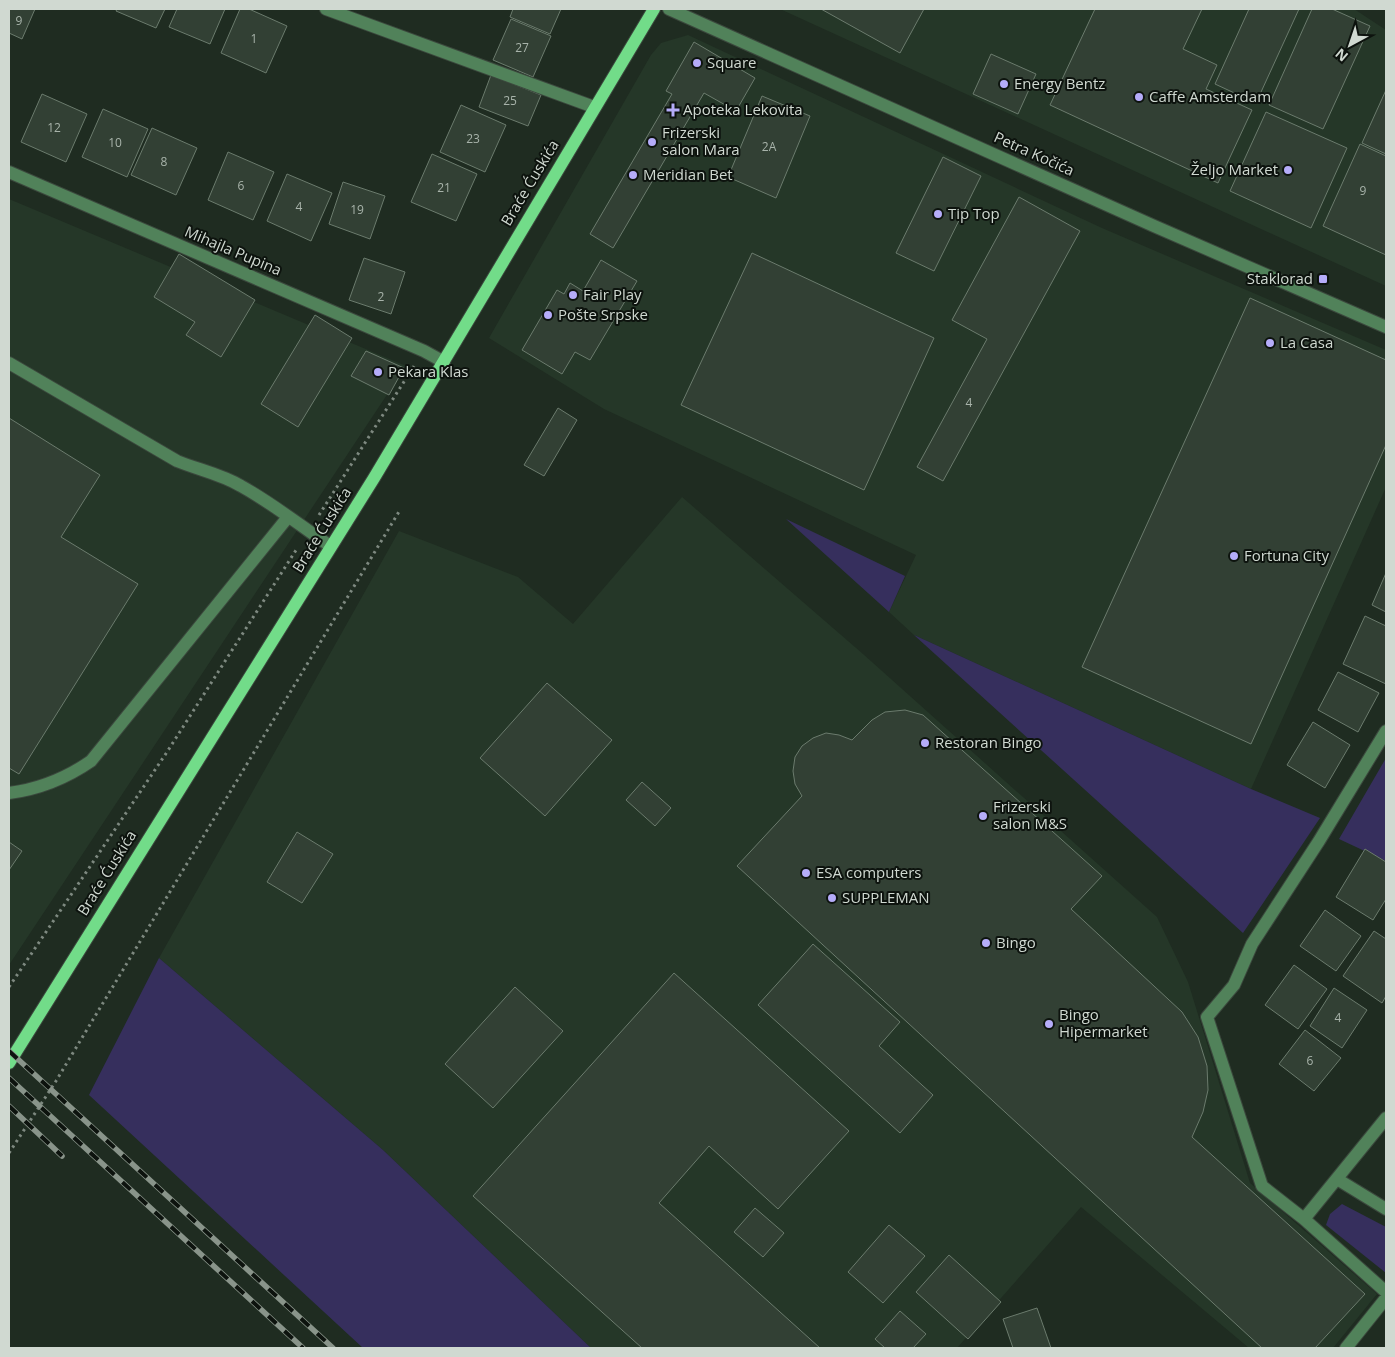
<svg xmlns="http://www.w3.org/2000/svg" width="1395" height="1357" font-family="'Open Sans',sans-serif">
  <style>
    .built { fill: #253728 }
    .green { fill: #362f5d }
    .building { fill: #324034; stroke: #6b7b6d }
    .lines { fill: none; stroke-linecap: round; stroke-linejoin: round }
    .minor-casing { stroke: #3b483d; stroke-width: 14 }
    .major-casing { stroke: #3b483d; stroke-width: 14 }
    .path { stroke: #7e8980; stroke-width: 3; stroke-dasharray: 2.5 4; stroke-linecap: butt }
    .minor { stroke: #51825a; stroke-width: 12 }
    .major { stroke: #72dc89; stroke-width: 12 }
    .rail-casing { stroke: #89948a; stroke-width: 5.5 }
    .rail { stroke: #0d130e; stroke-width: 4; stroke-dasharray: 11; stroke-linecap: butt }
    .poi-dot { fill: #b5acf9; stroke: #0d130e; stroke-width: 2 }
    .labels { text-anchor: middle; stroke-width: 4; stroke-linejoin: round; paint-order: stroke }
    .number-label { font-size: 12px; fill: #a8b3aa }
    .poi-label { font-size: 15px; fill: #d0d9d1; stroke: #0d130e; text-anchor: start }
    .street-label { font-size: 15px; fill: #d0d9d1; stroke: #0d130e }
  </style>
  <rect width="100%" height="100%" fill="#1f2c21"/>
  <path class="built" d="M780,9H1354L1386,30V286Z
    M688,35L1102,228L1386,350V487L1251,789L914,635L889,612L916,555L604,409L489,338L651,55L661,43Z
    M9,199L406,366L9,965Z
    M682,497L863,654L1157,917L1188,982L1250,1183L1377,1294L1333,1348H1249L1081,1207L957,1348H591L383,1150L159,958L399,531L518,577L573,624Z"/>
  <path class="green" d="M786,519L905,576L889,612Z
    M914,635L1251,789L1320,818L1243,933Z
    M1386,758V861L1339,839Z
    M159,958L383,1150L591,1348H363L89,1095Z
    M1342,1204L1386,1227V1273L1326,1225L1330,1214Z"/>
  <path class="building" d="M9,9H35L22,39L9,33Z
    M117,9H165L156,28L116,11Z
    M177,9H225L210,44L169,27Z
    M240,9H249L287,26L266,73L221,53Z
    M513,9H561L550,34L510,17Z
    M821,9H924L900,53Z
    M1095,9H1202L1183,49L1217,65L1206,89L1252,110L1218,183L1050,105Z
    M1249,9H1299L1256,103L1215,84Z
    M1312,9H1332L1370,26L1323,129L1269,105Z
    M511,19L551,36L533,77L493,60Z
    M694,42L755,78L736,111L704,93L613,248L590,234L672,94L666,91Z
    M991,54L1036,74L1018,114L973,94Z
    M491,75L541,95L528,126L479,107Z
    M1386,90V154L1362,143Z
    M42,94L87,114L66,162L21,142Z
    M762,96L810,116L776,198L728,177Z
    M461,105L506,125L485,172L440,152Z
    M103,109L148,129L127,177L82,157Z
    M1266,112L1347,148L1311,228L1230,191Z
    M152,128L197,148L176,195L131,175Z
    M1360,144L1386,156V255L1323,226Z
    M228,152L274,172L253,220L208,200Z
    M432,154L477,174L456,221L411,202Z
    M943,157L981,176L934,271L896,253Z
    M287,174L332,193L311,241L267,221Z
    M343,182L385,196L370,239L329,224Z
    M1019,197L1080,231L943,481L917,467L987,339L952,320Z
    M752,253L934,338L864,490L681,405Z
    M179,254L255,300L221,357L186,335L195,322L154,297Z
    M364,258L405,272L391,314L349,300Z
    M601,260L637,281L590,360L575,352L562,374L522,350L557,290L564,294L570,283L583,291Z
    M1250,298L1386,360V445L1251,744L1082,667Z
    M315,315L352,338L298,427L261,404Z
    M366,351L404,368L389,395L351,376Z
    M558,408L577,420L544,476L524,465Z
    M9,418L100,475L61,537L138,584L19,774L9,768Z
    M1386,573V612L1372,605Z
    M1365,616L1386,626V684L1343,664Z
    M1338,672L1379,693L1358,732L1318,710Z
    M547,683L612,740L545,816L480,758Z
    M905,710L923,715L1102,876L1071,909L1182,1012L1198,1037L1207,1066L1208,1090L1203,1112L1192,1137L1365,1294L1315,1348H1262L737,866L802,796L795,784L793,771L795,757L802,746L813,738L826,733L839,735L852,740L872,720L885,712Z
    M1313,722L1350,745L1325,788L1287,765Z
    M642,782L671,808L655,826L626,800Z
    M297,832L333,854L302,903L267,882Z
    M9,842L22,851L9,870Z
    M1365,849L1386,862V899L1373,920L1336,897Z
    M1325,910L1361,936L1336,971L1300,946Z
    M1374,931L1386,939V996L1382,1003L1343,976Z
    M813,944L900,1022L879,1046L933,1095L900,1133L758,1005Z
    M1294,965L1327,989L1298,1029L1265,1005Z
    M674,973L849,1131L778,1209L709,1146L659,1203L820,1348H642L473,1196Z
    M515,987L563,1031L493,1108L445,1064Z
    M1334,988L1367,1010L1342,1048L1310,1026Z
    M1305,1030L1341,1058L1314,1091L1279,1064Z
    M755,1208L784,1233L763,1257L734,1232Z
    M889,1225L925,1256L883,1303L848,1272Z
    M949,1255L1001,1302L968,1339L916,1292Z
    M1037,1308L1051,1348H1013L1003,1319Z
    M900,1311L926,1334L913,1348H885L875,1339Z"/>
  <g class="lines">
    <g class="minor-casing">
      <path id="minor" d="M326,9L594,107
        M669,9L1154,226L1386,327
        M9,172L424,351L444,362
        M9,363L177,461C199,470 221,474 241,486C272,503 301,526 330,546
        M1386,731L1319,841L1252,944L1234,985L1207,1017L1262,1186L1304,1219L1386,1118
        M9,793C40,789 65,779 91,761L288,517
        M1337,1179L1386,1209
        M1304,1219L1386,1292
        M1346,1348L1386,1298"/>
    </g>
    <g class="major-casing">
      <path id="major" d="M9,1063L374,478L654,9"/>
    </g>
    <path class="path" d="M319,515L414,366
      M9,987L167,752L298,547
      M9,1153L56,1081L400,510"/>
    <use href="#minor" class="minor"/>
    <use href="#major" class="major"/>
    <g class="rail-casing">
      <path id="rail" d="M9,1051L333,1348
        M9,1078L303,1348
        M9,1106L62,1156"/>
    </g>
    <use href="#rail" class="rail"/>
  </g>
  <g class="poi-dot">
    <circle cx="697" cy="63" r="5"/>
    <circle cx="1004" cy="84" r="5"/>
    <circle cx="1139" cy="97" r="5"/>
    <path d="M670.5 102.5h5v5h5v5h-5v5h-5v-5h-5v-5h5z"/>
    <circle cx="652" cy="142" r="5"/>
    <circle cx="1288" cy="170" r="5"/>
    <circle cx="633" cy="175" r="5"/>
    <circle cx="938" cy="214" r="5"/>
    <rect x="1318" y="274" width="10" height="10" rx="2.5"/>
    <circle cx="573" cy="295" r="5"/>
    <circle cx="548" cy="315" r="5"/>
    <circle cx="1270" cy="343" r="5"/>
    <circle cx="378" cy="372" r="5"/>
    <circle cx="1234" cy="556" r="5"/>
    <circle cx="925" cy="743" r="5"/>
    <circle cx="983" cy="816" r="5"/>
    <circle cx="806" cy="873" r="5"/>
    <circle cx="832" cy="898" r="5"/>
    <circle cx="986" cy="943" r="5"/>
    <circle cx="1049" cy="1024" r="5"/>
  </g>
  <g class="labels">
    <g class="number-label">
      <text x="19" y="25">9</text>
      <text x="254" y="43">1</text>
      <text x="522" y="52">27</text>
      <text x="510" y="105">25</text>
      <text x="54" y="132">12</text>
      <text x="473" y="143">23</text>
      <text x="115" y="147">10</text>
      <text x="769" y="151">2A</text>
      <text x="164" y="166">8</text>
      <text x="241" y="190">6</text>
      <text x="444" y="192">21</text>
      <text x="1363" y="195">9</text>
      <text x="299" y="211">4</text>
      <text x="357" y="214">19</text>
      <text x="381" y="301">2</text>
      <text x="969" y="407">4</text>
      <text x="1338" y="1022">4</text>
      <text x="1310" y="1065">6</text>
    </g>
    <g class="poi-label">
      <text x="707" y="68">Square</text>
      <text x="1014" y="89">Energy Bentz</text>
      <text x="1149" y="102">Caffe Amsterdam</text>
      <text x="683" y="115">Apoteka Lekovita</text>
      <text x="662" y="138">Frizerski<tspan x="662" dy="17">salon Mara</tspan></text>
      <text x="1278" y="175" text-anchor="end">Željo Market</text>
      <text x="643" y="180">Meridian Bet</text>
      <text x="948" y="219">Tip Top</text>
      <text x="1313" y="284" text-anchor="end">Staklorad</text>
      <text x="583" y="300">Fair Play</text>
      <text x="558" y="320">Pošte Srpske</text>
      <text x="1280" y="348">La Casa</text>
      <text x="388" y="377">Pekara Klas</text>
      <text x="1244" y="561">Fortuna City</text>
      <text x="935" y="748">Restoran Bingo</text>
      <text x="993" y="812">Frizerski<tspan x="993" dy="17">salon M&amp;S</tspan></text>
      <text x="816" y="878">ESA computers</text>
      <text x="842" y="903">SUPPLEMAN</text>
      <text x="996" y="948">Bingo</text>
      <text x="1059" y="1020">Bingo<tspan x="1059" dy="17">Hipermarket</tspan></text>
    </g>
    <g class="street-label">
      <text transform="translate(1034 154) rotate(24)" y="5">Petra Kočića</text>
      <text transform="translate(530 183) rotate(-59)" y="5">Braće Ćuskića</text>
      <text transform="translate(233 251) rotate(23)" y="5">Mihajla Pupina</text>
      <text transform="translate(322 530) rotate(-58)" y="5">Braće Ćuskića</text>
      <text transform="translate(107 873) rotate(-58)" y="5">Braće Ćuskića</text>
    </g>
  </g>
  <rect width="1395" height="1357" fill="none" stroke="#d0d9d1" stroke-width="20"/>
  <g transform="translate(1350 45) rotate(220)" stroke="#0d130e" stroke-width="4" paint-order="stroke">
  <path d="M0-4L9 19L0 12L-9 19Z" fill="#d0d9d1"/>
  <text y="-8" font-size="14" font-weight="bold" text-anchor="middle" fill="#d0d9d1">N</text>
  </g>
</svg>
